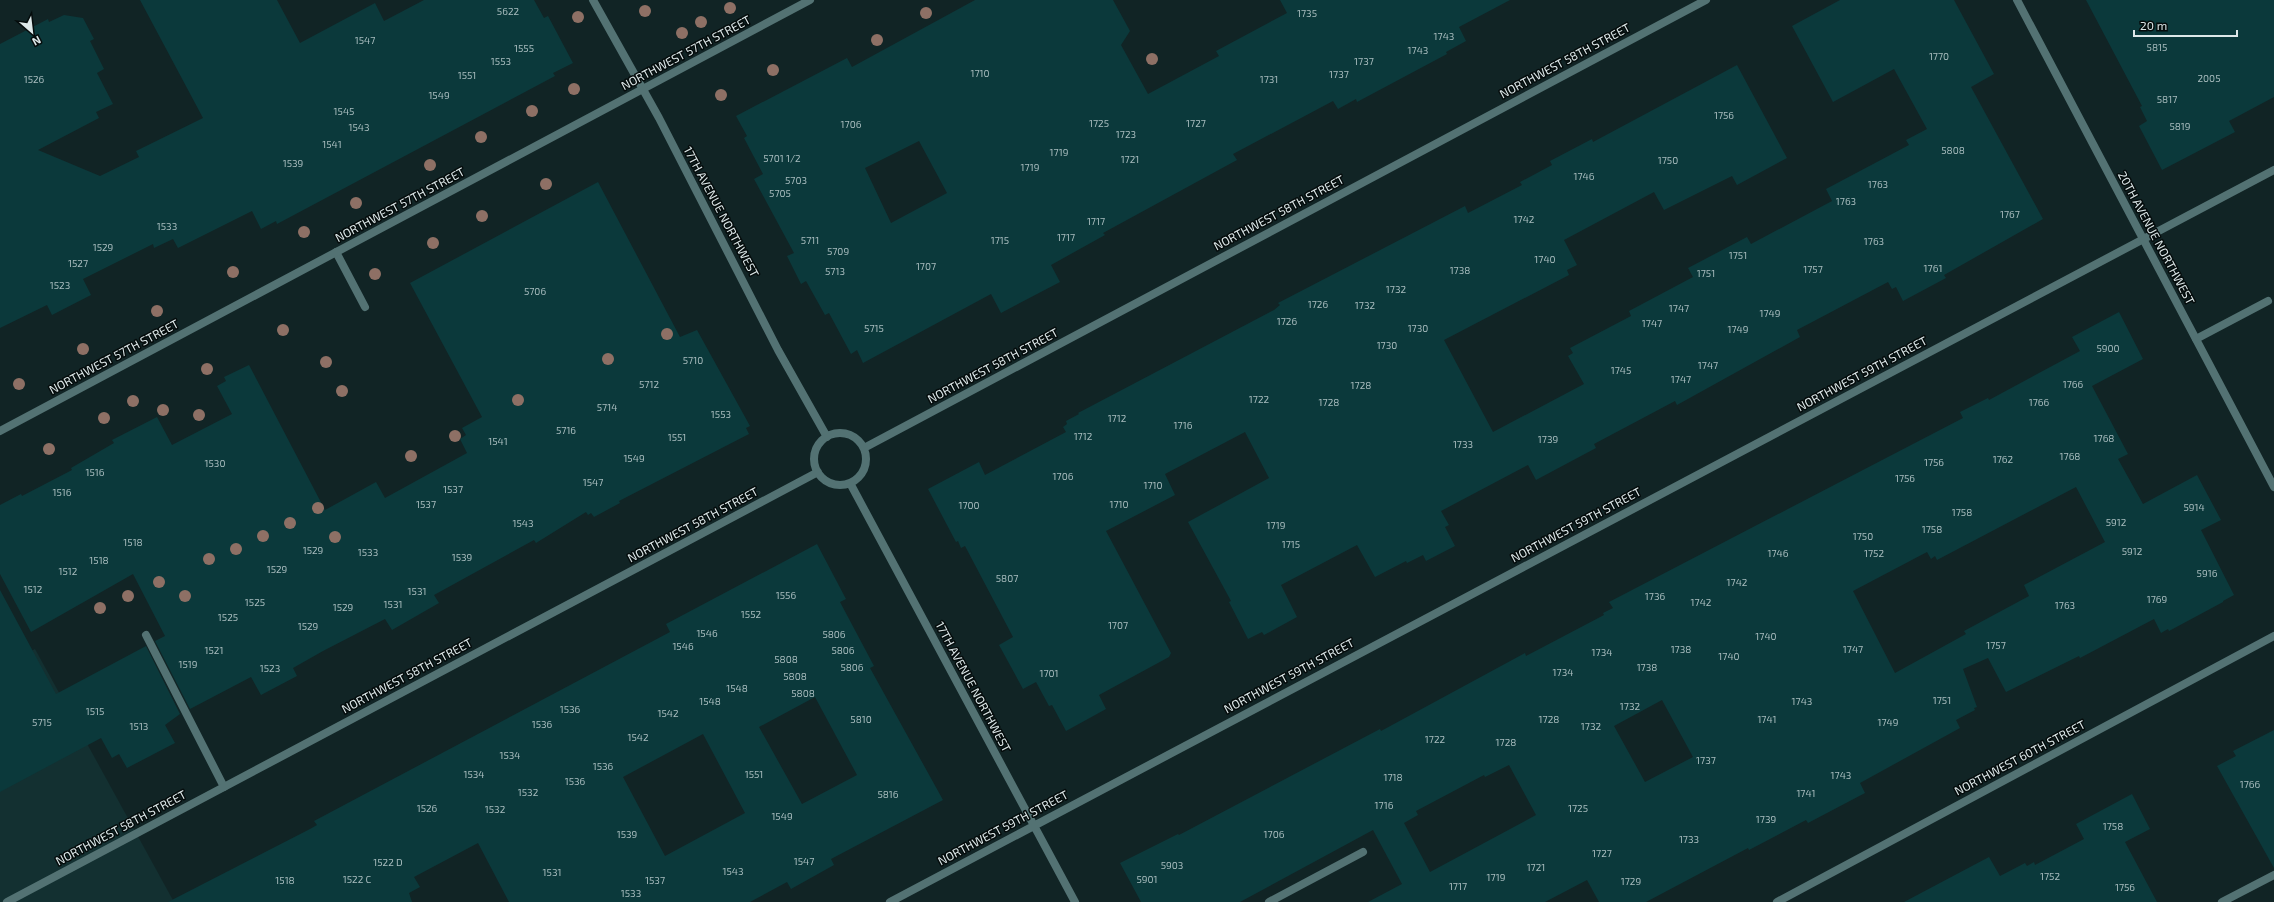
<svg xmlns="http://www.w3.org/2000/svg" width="2274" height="902" font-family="'Exo 2',sans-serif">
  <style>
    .built { fill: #133031 }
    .building { fill: #0b393b; fill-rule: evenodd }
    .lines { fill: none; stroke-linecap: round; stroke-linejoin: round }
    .service { stroke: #537273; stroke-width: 8 }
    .minor { stroke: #537273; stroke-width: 8 }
    .tertiary { stroke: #537273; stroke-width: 8 }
    .tree { fill: #8e7065 }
    .labels { text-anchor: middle; stroke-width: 3; stroke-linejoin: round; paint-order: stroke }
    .number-label { font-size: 10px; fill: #a8bcbe }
    .street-label { font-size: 12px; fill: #dde8e9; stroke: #050c0c }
  </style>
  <rect width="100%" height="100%" fill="#112425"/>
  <path class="built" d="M35,649L174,902H0V667Z"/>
  <path class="building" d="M140,0H277L300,43L375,3L384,21L424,0H534L544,18L548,16L573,63L553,73L555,76L277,224L276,221L261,229L252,211L178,248L173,239L154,248L153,244L83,279L91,295L52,315L47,305L0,328V44L48,19L49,22L64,15L83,18L94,39L90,41L104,69L97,73L113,104L96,112L99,118L38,150L100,176L139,157L136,151L203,118Z
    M975,0H1113L1130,31L1121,45L1148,94L1219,56L1216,51L1287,13L1280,0H1510L1459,27L1466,41L1446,52L1447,54L1357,102L1356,99L1338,109L1333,101L1233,154L1237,160L1103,233L1105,235L1051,265L1060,282L1001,313L991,294L863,363L857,350L851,354L829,313L825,315L806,281L801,284L787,256L794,253L754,179L763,174L744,138L747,136L736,116L847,58L852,67ZM919,141L947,193L891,223L865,168Z
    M1840,0H1954L1994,74L1971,87L2043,219L1944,275L1946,278L1903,301L1896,287L1892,289L1888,282L1797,330L1800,337L1677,405L1675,401L1594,444L1596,448L1536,480L1528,465L1441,511L1449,525L1445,527L1455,546L1426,561L1423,555L1407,563L1406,561L1375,577L1357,545L1281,585L1297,617L1264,635L1262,632L1248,639L1229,602L1231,601L1188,522L1269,478L1245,432L1165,474L1175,495L1106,531L1171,653L1169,657L1099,695L1106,709L1066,731L1052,705L1049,706L1036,682L1023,689L999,645L1013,637L965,546L961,548L958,541L956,542L928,489L979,462L985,475L1066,432L1063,427L1067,424L1066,421L1079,414L1078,413L1274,310L1280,305L1278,303L1465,206L1468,213L1522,185L1520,182L1552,165L1550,161L1592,139L1593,142L1737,65L1787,158L1737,185L1732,176L1664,210L1654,192L1564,240L1577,265L1567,270L1569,275L1444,340L1493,432L1584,384L1568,356L1573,353L1570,348L1631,316L1629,311L1693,277L1688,268L1747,237L1751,244L1832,201L1826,189L1909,145L1906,140L1927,129L1894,69L1833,102L1792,26Z
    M2086,0H2274V97L2229,121L2235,132L2162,170L2139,126L2147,121L2140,107L2142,106Z
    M598,182L680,337L697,330L750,426L746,428L749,434L619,501L620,503L594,517L591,513L588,515L586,512L536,543L534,540L434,595L439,603L392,630L385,619L323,651L293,668L297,676L261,695L251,677L190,709L155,641L165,636L133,574L31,632L0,574V505L21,494L22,496L72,470L71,468L114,443L112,440L157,417L172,445L232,414L217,386L226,381L224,377L249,365L325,510L376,482L385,498L467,453L460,439L466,435L462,428L482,417L410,283Z
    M2119,312L2143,359L2092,386L2128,454L2118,459L2143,504L2197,475L2221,520L2201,530L2234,595L2223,601V602L2169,631L2168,629L2161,633L2154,619L2080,658L2079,656L2006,692L1988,658L1963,669L1977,707L1974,708L1975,710L1956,720L1960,728L1860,783L1865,793L1808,823L1806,820L1749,850L1748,848L1646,902H1599L1587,880L1545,902H1368L1402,884L1373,830L1240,902H1141L1120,863L1178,834L1179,835L1380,729L1381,731L1525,653L1526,656L1604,615L1603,613L1613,608L1609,602L1963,418L1960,412L1988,398L1989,400L2080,351L2072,337ZM2076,487L2105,542L2024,585L2029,596L1964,631L1966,634L1895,673L1853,591L1927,552L1931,559L1935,556L1937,560ZM1662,700L1693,757L1645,782L1614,726ZM1509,765L1536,815L1430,872L1404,823L1418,815L1416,811L1484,775L1485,777Z
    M817,544L846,599L840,602L874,666L870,668L943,800L831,859L834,865L791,889L787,882L750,902H509L478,843L414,877L420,887L409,893L412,902H168L310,829L317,825L314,821L670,632L666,624ZM815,697L857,775L802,804L759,727ZM703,734L745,813L665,856L623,777Z
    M0,590L56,694L146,646L180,714L165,725L175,743L127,768L119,754L112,758L101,738L0,792Z
    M2274,730V868L2217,766L2236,756L2233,751Z
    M2132,794L2150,829L2125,842L2157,902H1904L1989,857L2000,876L2025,863L2027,866L2034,862L2035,865L2084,839L2076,824Z"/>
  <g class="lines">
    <path class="service" d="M336,252L365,307
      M2196,339L2268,301
      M146,635L224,787
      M1269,902L1363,852
      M2222,902L2274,875"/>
    <path class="minor" d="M593,0L659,118L778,350L827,437
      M0,431L810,0
      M814 459a26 26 0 1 1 52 0a26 26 0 1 1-52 0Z
      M864,448L1706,0
      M850,483L1075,902
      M7,902L818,472
      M890,902L2274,170
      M1777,902L2274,636"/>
    <path class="tertiary" d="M2017,0L2274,487"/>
  </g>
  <g class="tree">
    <circle cx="730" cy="8" r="6"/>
    <circle cx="645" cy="11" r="6"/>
    <circle cx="926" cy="13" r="6"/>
    <circle cx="578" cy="17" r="6"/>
    <circle cx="701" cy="22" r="6"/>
    <circle cx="682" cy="33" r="6"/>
    <circle cx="877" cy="40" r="6"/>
    <circle cx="1152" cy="59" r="6"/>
    <circle cx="773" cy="70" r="6"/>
    <circle cx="574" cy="89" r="6"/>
    <circle cx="721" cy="95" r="6"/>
    <circle cx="532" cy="111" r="6"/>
    <circle cx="481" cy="137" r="6"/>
    <circle cx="430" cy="165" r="6"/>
    <circle cx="546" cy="184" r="6"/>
    <circle cx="356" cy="203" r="6"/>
    <circle cx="482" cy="216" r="6"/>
    <circle cx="304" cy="232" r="6"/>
    <circle cx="433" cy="243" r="6"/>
    <circle cx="233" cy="272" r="6"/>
    <circle cx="375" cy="274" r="6"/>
    <circle cx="157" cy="311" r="6"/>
    <circle cx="283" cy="330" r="6"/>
    <circle cx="667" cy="334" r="6"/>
    <circle cx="83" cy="349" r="6"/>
    <circle cx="608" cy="359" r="6"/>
    <circle cx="326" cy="362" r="6"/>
    <circle cx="207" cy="369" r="6"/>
    <circle cx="19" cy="384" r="6"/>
    <circle cx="342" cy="391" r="6"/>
    <circle cx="518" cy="400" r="6"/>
    <circle cx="133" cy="401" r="6"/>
    <circle cx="163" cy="410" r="6"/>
    <circle cx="199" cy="415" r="6"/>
    <circle cx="104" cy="418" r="6"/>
    <circle cx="455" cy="436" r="6"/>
    <circle cx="49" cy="449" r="6"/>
    <circle cx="411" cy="456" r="6"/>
    <circle cx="318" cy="508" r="6"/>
    <circle cx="290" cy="523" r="6"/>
    <circle cx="263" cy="536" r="6"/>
    <circle cx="335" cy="537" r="6"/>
    <circle cx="236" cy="549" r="6"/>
    <circle cx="209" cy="559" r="6"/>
    <circle cx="159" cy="582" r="6"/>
    <circle cx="128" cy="596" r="6"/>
    <circle cx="185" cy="596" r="6"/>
    <circle cx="100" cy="608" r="6"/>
  </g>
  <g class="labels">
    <g class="number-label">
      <text x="508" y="15">5622</text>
      <text x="1307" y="17">1735</text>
      <text x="1444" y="40">1743</text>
      <text x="365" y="44">1547</text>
      <text x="2157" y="51">5815</text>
      <text x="524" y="52">1555</text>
      <text x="1418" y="54">1743</text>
      <text x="1939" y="60">1770</text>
      <text x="501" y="65">1553</text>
      <text x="1364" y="65">1737</text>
      <text x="980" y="77">1710</text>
      <text x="1339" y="78">1737</text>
      <text x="467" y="79">1551</text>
      <text x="2209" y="82">2005</text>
      <text x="34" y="83">1526</text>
      <text x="1269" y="83">1731</text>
      <text x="439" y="99">1549</text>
      <text x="2167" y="103">5817</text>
      <text x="344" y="115">1545</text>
      <text x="1724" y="119">1756</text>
      <text x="1099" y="127">1725</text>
      <text x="1196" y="127">1727</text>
      <text x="851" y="128">1706</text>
      <text x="2180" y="130">5819</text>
      <text x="359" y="131">1543</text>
      <text x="1126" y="138">1723</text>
      <text x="332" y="148">1541</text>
      <text x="1953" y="154">5808</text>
      <text x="1059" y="156">1719</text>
      <text x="782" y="162">5701 1/2</text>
      <text x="1130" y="163">1721</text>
      <text x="1668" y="164">1750</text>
      <text x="293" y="167">1539</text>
      <text x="1030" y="171">1719</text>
      <text x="1584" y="180">1746</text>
      <text x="796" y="184">5703</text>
      <text x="1878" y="188">1763</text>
      <text x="780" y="197">5705</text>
      <text x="1846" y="205">1763</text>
      <text x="2010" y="218">1767</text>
      <text x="1524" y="223">1742</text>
      <text x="1096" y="225">1717</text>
      <text x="167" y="230">1533</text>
      <text x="1066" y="241">1717</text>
      <text x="810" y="244">5711</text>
      <text x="1000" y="244">1715</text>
      <text x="1874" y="245">1763</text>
      <text x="103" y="251">1529</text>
      <text x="838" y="255">5709</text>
      <text x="1738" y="259">1751</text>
      <text x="1545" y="263">1740</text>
      <text x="78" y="267">1527</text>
      <text x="926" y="270">1707</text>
      <text x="1933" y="272">1761</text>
      <text x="1813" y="273">1757</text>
      <text x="1460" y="274">1738</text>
      <text x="835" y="275">5713</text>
      <text x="1706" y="277">1751</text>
      <text x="60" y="289">1523</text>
      <text x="1396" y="293">1732</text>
      <text x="535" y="295">5706</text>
      <text x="1318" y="308">1726</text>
      <text x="1365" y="309">1732</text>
      <text x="1679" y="312">1747</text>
      <text x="1770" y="317">1749</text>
      <text x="1287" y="325">1726</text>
      <text x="1652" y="327">1747</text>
      <text x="874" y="332">5715</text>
      <text x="1418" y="332">1730</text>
      <text x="1738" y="333">1749</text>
      <text x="1387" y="349">1730</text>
      <text x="2108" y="352">5900</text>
      <text x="693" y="364">5710</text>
      <text x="1708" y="369">1747</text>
      <text x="1621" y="374">1745</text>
      <text x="1681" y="383">1747</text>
      <text x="649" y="388">5712</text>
      <text x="2073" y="388">1766</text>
      <text x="1361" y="389">1728</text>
      <text x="1259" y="403">1722</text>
      <text x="1329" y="406">1728</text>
      <text x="2039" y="406">1766</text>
      <text x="607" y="411">5714</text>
      <text x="721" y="418">1553</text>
      <text x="1117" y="422">1712</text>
      <text x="1183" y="429">1716</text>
      <text x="566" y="434">5716</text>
      <text x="1083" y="440">1712</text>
      <text x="677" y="441">1551</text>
      <text x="2104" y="442">1768</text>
      <text x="1548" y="443">1739</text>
      <text x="498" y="445">1541</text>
      <text x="1463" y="448">1733</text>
      <text x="2070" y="460">1768</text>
      <text x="634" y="462">1549</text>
      <text x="2003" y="463">1762</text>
      <text x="1934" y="466">1756</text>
      <text x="215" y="467">1530</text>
      <text x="95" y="476">1516</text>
      <text x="1063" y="480">1706</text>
      <text x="1905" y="482">1756</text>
      <text x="593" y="486">1547</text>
      <text x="1153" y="489">1710</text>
      <text x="453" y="493">1537</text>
      <text x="62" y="496">1516</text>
      <text x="426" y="508">1537</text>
      <text x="1119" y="508">1710</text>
      <text x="969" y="509">1700</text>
      <text x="2194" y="511">5914</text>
      <text x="1962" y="516">1758</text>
      <text x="2116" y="526">5912</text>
      <text x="523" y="527">1543</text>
      <text x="1276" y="529">1719</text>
      <text x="1932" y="533">1758</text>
      <text x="1863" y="540">1750</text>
      <text x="133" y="546">1518</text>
      <text x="1291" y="548">1715</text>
      <text x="313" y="554">1529</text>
      <text x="2132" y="555">5912</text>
      <text x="368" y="556">1533</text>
      <text x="1778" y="557">1746</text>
      <text x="1874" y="557">1752</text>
      <text x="462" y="561">1539</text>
      <text x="99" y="564">1518</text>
      <text x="277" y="573">1529</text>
      <text x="68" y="575">1512</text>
      <text x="2207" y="577">5916</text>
      <text x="1007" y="582">5807</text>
      <text x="1737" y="586">1742</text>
      <text x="33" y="593">1512</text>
      <text x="417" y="595">1531</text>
      <text x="786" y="599">1556</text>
      <text x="1655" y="600">1736</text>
      <text x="2157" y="603">1769</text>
      <text x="255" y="606">1525</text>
      <text x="1701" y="606">1742</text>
      <text x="393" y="608">1531</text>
      <text x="2065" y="609">1763</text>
      <text x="343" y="611">1529</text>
      <text x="751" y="618">1552</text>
      <text x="228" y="621">1525</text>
      <text x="1118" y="629">1707</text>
      <text x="308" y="630">1529</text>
      <text x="707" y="637">1546</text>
      <text x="834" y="638">5806</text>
      <text x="1766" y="640">1740</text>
      <text x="1996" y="649">1757</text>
      <text x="683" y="650">1546</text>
      <text x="1681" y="653">1738</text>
      <text x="1853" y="653">1747</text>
      <text x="214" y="654">1521</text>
      <text x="843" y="654">5806</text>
      <text x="1602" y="656">1734</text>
      <text x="1729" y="660">1740</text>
      <text x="786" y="663">5808</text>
      <text x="188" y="668">1519</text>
      <text x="852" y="671">5806</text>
      <text x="1647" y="671">1738</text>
      <text x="270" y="672">1523</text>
      <text x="1563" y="676">1734</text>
      <text x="1049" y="677">1701</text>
      <text x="795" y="680">5808</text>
      <text x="737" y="692">1548</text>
      <text x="803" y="697">5808</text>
      <text x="1942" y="704">1751</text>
      <text x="710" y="705">1548</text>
      <text x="1802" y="705">1743</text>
      <text x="1630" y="710">1732</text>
      <text x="570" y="713">1536</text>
      <text x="95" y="715">1515</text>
      <text x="668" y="717">1542</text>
      <text x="861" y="723">5810</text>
      <text x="1549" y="723">1728</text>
      <text x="1767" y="723">1741</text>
      <text x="42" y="726">5715</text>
      <text x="1888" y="726">1749</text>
      <text x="542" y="728">1536</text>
      <text x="139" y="730">1513</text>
      <text x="1591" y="730">1732</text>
      <text x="638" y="741">1542</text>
      <text x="1435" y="743">1722</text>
      <text x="1506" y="746">1728</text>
      <text x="510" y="759">1534</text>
      <text x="1706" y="764">1737</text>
      <text x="603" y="770">1536</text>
      <text x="474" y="778">1534</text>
      <text x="754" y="778">1551</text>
      <text x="1841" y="779">1743</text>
      <text x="1393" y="781">1718</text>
      <text x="575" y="785">1536</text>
      <text x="2250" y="788">1766</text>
      <text x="528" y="796">1532</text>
      <text x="1806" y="797">1741</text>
      <text x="888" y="798">5816</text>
      <text x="1384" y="809">1716</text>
      <text x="427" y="812">1526</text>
      <text x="1578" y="812">1725</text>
      <text x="495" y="813">1532</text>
      <text x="782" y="820">1549</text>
      <text x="1766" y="823">1739</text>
      <text x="2113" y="830">1758</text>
      <text x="627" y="838">1539</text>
      <text x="1274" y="838">1706</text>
      <text x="1689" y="843">1733</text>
      <text x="1602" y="857">1727</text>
      <text x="804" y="865">1547</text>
      <text x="388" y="866">1522 D</text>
      <text x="1172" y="869">5903</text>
      <text x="1536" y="871">1721</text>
      <text x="733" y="875">1543</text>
      <text x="552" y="876">1531</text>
      <text x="2050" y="880">1752</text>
      <text x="1496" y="881">1719</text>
      <text x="357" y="883">1522 C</text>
      <text x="1147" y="883">5901</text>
      <text x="285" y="884">1518</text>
      <text x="655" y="884">1537</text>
      <text x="1631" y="885">1729</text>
      <text x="1458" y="890">1717</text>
      <text x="2125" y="891">1756</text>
      <text x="631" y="897">1533</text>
    </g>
    <g class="street-label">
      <text transform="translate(686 53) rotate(-28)" y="4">NORTHWEST 57TH STREET</text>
      <text transform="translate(1565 61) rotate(-28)" y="4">NORTHWEST 58TH STREET</text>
      <text transform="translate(400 205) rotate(-28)" y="4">NORTHWEST 57TH STREET</text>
      <text transform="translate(721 212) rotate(62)" y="4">17TH AVENUE NORTHWEST</text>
      <text transform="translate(1279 213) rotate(-28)" y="4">NORTHWEST 58TH STREET</text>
      <text transform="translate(2156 238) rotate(62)" y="4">20TH AVENUE NORTHWEST</text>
      <text transform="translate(114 357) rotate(-28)" y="4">NORTHWEST 57TH STREET</text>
      <text transform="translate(993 366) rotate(-28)" y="4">NORTHWEST 58TH STREET</text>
      <text transform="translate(1862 374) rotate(-28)" y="4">NORTHWEST 59TH STREET</text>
      <text transform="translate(693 525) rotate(-28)" y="4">NORTHWEST 58TH STREET</text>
      <text transform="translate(1576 525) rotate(-28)" y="4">NORTHWEST 59TH STREET</text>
      <text transform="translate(407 676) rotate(-28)" y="4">NORTHWEST 58TH STREET</text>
      <text transform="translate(1289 676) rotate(-28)" y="4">NORTHWEST 59TH STREET</text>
      <text transform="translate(973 687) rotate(62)" y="4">17TH AVENUE NORTHWEST</text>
      <text transform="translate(2020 758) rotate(-28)" y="4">NORTHWEST 60TH STREET</text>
      <text transform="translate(121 828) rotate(-28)" y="4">NORTHWEST 58TH STREET</text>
      <text transform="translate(1003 828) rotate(-28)" y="4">NORTHWEST 59TH STREET</text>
    </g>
  </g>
  <g transform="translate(32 32) rotate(152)" stroke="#050c0c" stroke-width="3" paint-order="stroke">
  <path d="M0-3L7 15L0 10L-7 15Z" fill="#dde8e9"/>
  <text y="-6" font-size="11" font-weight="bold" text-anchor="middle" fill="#dde8e9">N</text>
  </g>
  <path d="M2134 30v6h103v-6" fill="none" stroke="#dde8e9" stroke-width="2"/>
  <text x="2140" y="30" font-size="12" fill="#dde8e9" stroke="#050c0c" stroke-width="3" paint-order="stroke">20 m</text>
</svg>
